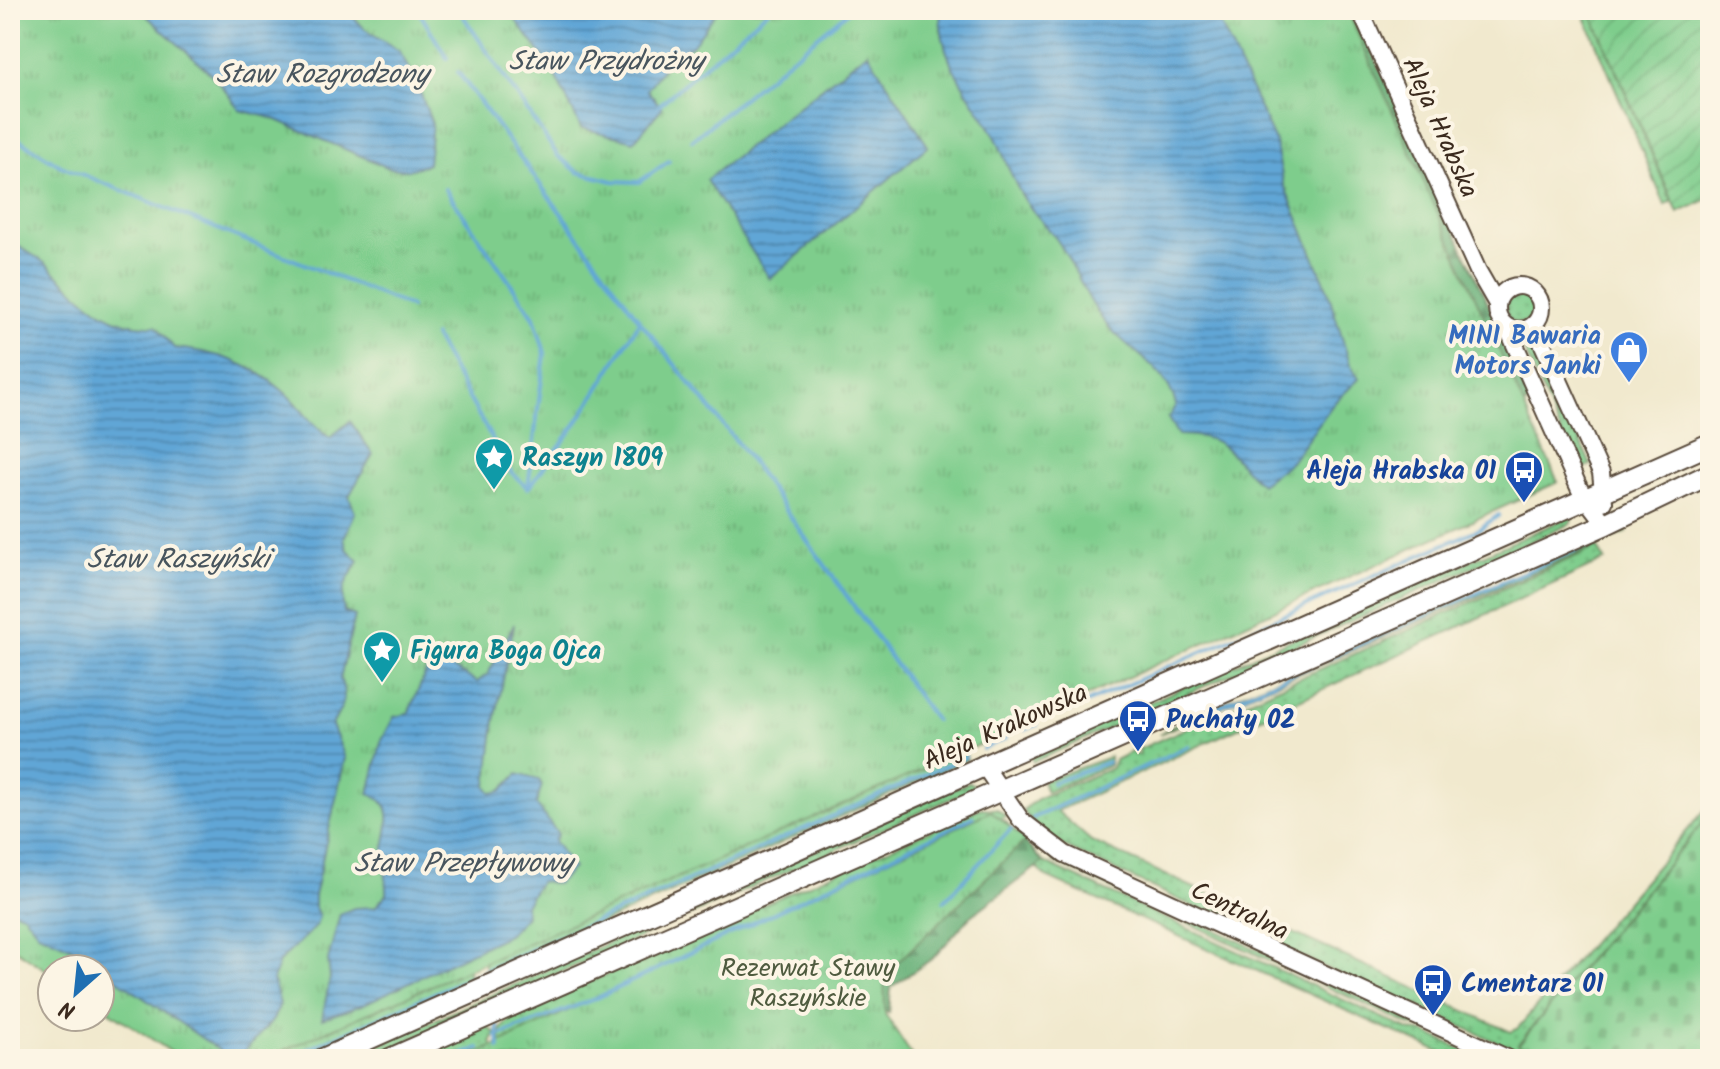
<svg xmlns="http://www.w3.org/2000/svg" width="1720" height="1069" font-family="Kalam,sans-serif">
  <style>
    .grass { fill: url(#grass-dots); stroke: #5c7c55; stroke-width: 2 }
    .forest { fill: url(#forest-firs); stroke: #506d4b; stroke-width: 2 }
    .cemetery { fill: url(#cemetery-stones); stroke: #5c7c55; stroke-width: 2 }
    .park { fill: url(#park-tufts); stroke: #5c7c55; stroke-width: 2 }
    .garden { fill: url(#garden-furrows); stroke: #5c7c55; stroke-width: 2 }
    .water { fill: url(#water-rules); stroke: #4e687a; stroke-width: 2 }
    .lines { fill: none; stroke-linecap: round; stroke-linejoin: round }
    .stream { stroke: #60a6d6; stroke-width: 4 }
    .minor-casing { stroke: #564738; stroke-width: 20 }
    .major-casing { stroke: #564738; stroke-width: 24 }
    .minor { stroke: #fff; stroke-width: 16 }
    .major { stroke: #fff; stroke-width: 20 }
    .labels { text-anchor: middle; stroke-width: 8; stroke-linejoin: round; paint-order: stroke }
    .street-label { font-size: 26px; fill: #3b2a1e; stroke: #fcf5e5 }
    .shop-label { font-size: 26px; font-weight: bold; fill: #366cbe; stroke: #fcf5e5; text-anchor: end }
    .culture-label { font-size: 26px; font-weight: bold; fill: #0d838f; stroke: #fcf5e5; text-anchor: start }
    .transit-label { font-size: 26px; font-weight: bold; fill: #164399; stroke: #fcf5e5; text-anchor: start }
    .park-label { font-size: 26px; fill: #4f5b3f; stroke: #fcf5e5 }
    .water-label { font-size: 28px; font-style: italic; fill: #48555e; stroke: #fcf5e5 }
  </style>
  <defs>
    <pattern id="grass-dots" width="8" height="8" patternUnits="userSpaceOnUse" patternTransform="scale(2)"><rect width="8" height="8" fill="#7ecd8c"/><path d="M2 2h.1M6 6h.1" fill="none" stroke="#6eb078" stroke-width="1.8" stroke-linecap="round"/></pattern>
    <pattern id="forest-firs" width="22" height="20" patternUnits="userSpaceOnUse" patternTransform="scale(2)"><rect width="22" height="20" fill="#66b078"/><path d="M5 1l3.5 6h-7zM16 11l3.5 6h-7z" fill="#558f62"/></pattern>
    <pattern id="cemetery-stones" width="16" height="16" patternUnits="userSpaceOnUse" patternTransform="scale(2)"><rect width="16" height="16" fill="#7ecd8c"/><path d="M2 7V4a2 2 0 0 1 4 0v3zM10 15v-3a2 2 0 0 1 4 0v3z" fill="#6eb078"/></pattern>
    <pattern id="park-tufts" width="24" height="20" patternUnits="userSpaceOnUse" patternTransform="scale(2)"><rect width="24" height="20" fill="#7ecd8c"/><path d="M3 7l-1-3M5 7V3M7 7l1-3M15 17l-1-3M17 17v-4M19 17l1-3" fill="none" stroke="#6eb078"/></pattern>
    <pattern id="garden-furrows" width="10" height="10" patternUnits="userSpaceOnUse" patternTransform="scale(2)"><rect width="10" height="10" fill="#7ecd8c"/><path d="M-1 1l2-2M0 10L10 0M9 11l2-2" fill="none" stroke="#6eb078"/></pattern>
    <pattern id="water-rules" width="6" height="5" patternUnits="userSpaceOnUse" patternTransform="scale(2)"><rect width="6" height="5" fill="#60a6d6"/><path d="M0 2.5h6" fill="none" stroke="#5087ad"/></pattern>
  </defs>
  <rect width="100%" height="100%" fill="#fcf5e5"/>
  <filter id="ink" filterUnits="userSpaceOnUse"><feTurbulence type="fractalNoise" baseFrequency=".0125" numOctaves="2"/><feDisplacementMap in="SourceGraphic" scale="16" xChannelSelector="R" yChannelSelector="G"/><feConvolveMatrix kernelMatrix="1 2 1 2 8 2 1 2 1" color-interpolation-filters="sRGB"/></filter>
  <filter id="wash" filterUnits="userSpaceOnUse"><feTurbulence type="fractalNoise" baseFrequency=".006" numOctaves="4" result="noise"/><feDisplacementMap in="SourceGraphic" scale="32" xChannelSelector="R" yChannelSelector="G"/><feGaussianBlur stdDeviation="1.8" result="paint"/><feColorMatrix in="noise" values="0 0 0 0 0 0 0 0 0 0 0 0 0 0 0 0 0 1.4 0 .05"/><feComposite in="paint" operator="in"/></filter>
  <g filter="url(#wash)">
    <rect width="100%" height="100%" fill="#f1e9ce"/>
    <path class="grass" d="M1582,10H1590L1672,201L1665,205Z
      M1506 309a14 14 0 1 1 28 0a14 14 0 1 1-28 0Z
      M1532,332L1591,465L1578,471L1517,334Z
      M1569,517L1572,519L1570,524L1033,762L1030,755Z
      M1625,529L1627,532L1159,734L1182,720Z
      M1597,547L1605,560L1057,811L1091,841L1511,1032L1518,1028L1710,804V814L1518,1044L1554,1059H1534L1406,1001L1404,1004L1065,847L1032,823L1023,810L1039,798L1112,768L1115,760L1133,751L1135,755L1140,754L1139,749Z
      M965,751L967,760L488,974L483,961Z
      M1110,757V765L1046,792L1042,781Z
      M969,782L974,785L968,791L366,1059H347Z
      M980,808L997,809L1006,816L500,1046L501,1029L511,1017Z
      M1056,856L1427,1028L1410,1025L1053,861Z
      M1043,862L1409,1030L1425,1033L1485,1059H1455L1046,877L1036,867Z
      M469,967L467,984L298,1059H273L301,1042Z
      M488,1027L496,1034L491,1043L498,1052L479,1059H416Z"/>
    <path class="forest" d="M1332,10H1353L1533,401L1517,409Z
      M1005,821L1043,862L971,916L933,958L891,987L889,1013L861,1002Z"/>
    <path class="cemetery" d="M1710,814V1059H1554L1518,1045Z"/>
    <path class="park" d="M10,10H1347L1558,482L970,749L264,1059H182L100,1005V969H52V974L10,946Z
      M991,811L1026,840L884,975L885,1014L914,1059H466Z"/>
    <path class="garden" d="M1590,10H1710V198L1678,213Z"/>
    <path class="water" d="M141,10H346L364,28L399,51L416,81L432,124L428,164L408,170L389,168L272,118L239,110C210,64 178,48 141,10Z
      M508,10H718L692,46L672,56L647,90L662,108L634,141L581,128L551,67Z
      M940,10H1214L1275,141L1284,185L1326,285L1350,364L1359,379L1334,403L1291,462L1261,484C1226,455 1231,435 1178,435L1168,418L1176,405C1166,364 1128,353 1103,320C1084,296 1075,265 1057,240C1047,225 1032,213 1023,197C1011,179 1005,156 995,136C970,92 940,65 940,10Z
      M867,52L928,146L770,279L706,180Z
      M10,240C21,249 35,255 46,264C79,294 106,329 156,326L174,348C213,351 252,364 282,390C300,405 310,425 330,438L350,421L373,454L349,496L355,513L344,538L347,549L359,561C348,579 339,588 344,612L355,616L340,679C349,699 341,708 332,725L345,758L314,896V906L319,916L316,926L279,962L273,980L280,1004L273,1020L241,1055L229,1057L70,947L38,933L23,914L10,910Z
      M514,624L495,721L487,786L492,793L501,791L518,774L539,780L542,785L536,804L558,834L554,841L573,868L557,884L540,881L525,905L526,916L508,935L364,1004L322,1019L330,978L328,960L340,914L354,908L375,907L387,894C388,881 383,866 383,856C385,831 400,804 369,794L381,742L394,717L408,714L429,665L438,659L477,682L488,674Z"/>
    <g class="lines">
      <path class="stream" d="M418,10L447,58
        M459,10L558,156L578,172L613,181L639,182L669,161
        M458,72L640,321L740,446L935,720
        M659,105L769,10
        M10,134L61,166L411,307
        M692,140L850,10
        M445,189L534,317L545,353L528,488
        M434,336L510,471L528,488
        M530,486L577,423L640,321
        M1061,714L1479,529L1499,515
        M1185,721L1598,540
        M1025,730L1037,725
        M983,749L1006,738
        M1052,783L1108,762
        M1033,818L1189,746
        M944,901L1011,829
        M497,1025L499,1048
        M497,1036L597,998L973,817
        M286,1059L965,757
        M452,1059L479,1048"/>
    </g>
  </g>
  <g filter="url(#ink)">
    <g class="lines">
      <g class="minor-casing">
        <path id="minor" d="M1360,10L1478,271L1497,304
          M1497 308a22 22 0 1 1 44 0a22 22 0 1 1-44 0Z
          M1534,325L1601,473L1604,502
          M1507,327L1580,490L1606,524
          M983,764L1021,820L1065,854L1509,1059"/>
      </g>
      <g class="major-casing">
        <path id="major" d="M323,1059L1710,444
          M390,1059L1606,524L1710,474"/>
      </g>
      <use href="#minor" class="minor"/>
      <use href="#major" class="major"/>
    </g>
  </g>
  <defs>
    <g id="shop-pin" transform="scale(2)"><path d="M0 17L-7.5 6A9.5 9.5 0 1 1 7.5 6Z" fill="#3f7fe0" stroke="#fcf5e5"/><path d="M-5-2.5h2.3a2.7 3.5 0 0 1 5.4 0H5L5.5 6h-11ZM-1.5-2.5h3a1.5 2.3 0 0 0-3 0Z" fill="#fff"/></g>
    <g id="sight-pin" transform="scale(2)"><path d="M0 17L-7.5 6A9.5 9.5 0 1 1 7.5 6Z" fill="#0f9aa8" stroke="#fcf5e5"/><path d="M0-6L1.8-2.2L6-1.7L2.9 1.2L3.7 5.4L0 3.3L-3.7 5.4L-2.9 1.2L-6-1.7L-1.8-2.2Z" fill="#fff"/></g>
    <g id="bus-pin" transform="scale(2)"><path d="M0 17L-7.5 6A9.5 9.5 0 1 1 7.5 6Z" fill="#1a4fb4" stroke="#fcf5e5"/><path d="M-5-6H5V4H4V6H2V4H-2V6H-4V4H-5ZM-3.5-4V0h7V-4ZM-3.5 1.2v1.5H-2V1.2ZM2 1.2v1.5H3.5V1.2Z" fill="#fff"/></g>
  </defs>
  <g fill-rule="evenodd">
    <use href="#shop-pin" x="1629" y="350"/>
    <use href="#sight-pin" x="494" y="457"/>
    <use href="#bus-pin" x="1524" y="470"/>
    <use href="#sight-pin" x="382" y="650"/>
    <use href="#bus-pin" x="1138" y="719"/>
    <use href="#bus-pin" x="1433" y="983"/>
  </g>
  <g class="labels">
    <g class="street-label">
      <text transform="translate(1441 127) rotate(66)" y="9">Aleja Hrabska</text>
      <text transform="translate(1005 726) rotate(-24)" y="9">Aleja Krakowska</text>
      <text transform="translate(1240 910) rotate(25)" y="9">Centralna</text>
    </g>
    <g class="shop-label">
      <text x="1601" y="344">MINI Bawaria<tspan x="1601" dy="30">Motors Janki</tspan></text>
    </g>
    <g class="culture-label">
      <text x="522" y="466">Raszyn 1809</text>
      <text x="410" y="659">Figura Boga Ojca</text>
    </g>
    <g class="transit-label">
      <text x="1496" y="479" text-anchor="end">Aleja Hrabska 01</text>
      <text x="1166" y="728">Puchały 02</text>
      <text x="1461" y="992">Cmentarz 01</text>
    </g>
    <g class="park-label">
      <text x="808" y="976">Rezerwat Stawy<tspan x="808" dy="30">Raszyńskie</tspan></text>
    </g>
    <g class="water-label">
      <text x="606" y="70">Staw Przydrożny</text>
      <text x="322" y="83">Staw Rozgrodzony</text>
      <text x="178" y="568">Staw Raszyński</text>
      <text x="463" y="872">Staw Przepływowy</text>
    </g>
  </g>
  <rect width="1720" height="1069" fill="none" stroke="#fcf5e5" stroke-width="40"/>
  <g transform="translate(76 993) rotate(207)"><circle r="38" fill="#fcf5e5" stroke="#afa495" stroke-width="2"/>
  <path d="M0-6L14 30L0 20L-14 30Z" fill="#1f6fb2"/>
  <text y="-12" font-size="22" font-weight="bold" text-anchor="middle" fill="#3b2a1e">N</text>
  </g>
</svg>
